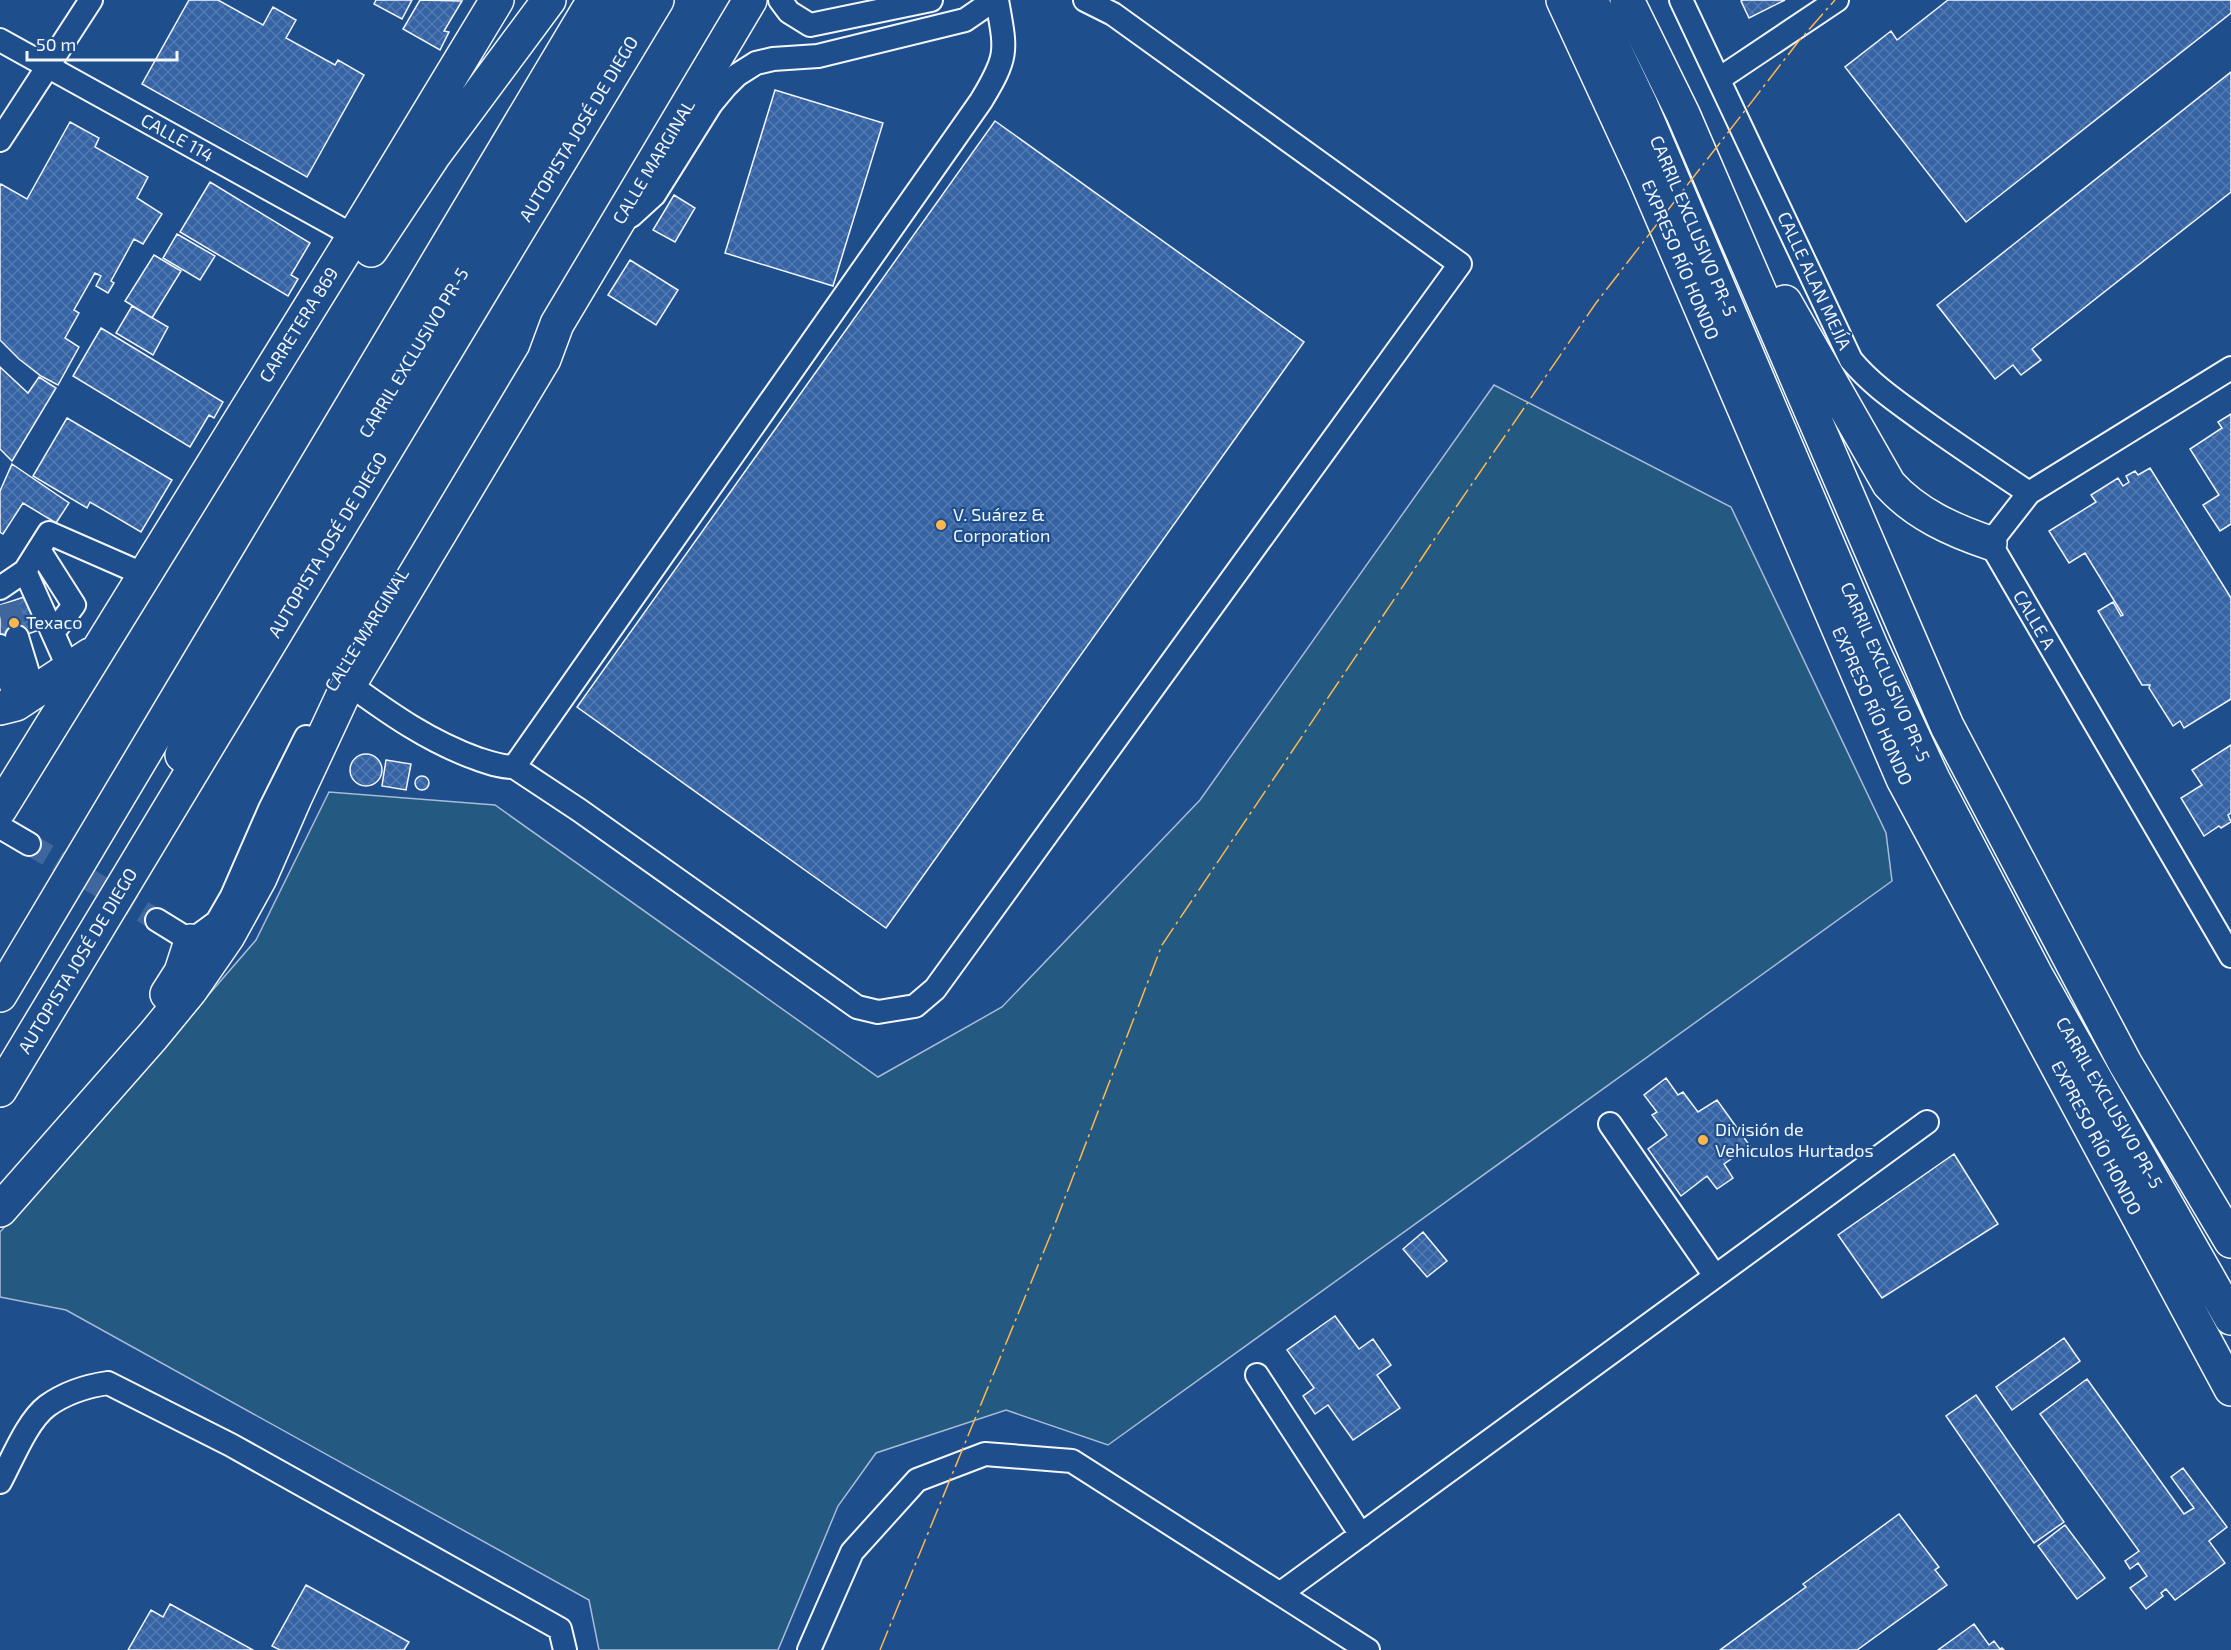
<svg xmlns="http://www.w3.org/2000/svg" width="2231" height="1650" font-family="'Exo 2',sans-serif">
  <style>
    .green { fill: #245a82; stroke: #a8bbd7; stroke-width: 1.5 }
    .building { fill: url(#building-cross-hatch); stroke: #f2f6ff; stroke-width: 1.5 }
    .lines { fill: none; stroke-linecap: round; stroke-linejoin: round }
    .minor-tunnel { stroke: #3f679d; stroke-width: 22; stroke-dasharray: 22 11; stroke-linecap: butt }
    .minor-casing { stroke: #f2f6ff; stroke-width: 26 }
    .highway-casing { stroke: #f2f6ff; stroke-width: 36 }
    .minor { stroke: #1f4e8c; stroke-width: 22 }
    .highway { stroke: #1f4e8c; stroke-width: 33 }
    .power { stroke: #ffb74d; stroke-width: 1.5; stroke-dasharray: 21 4.5 3 4.5; stroke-linecap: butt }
    .poi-dot { fill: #ffb74d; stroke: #1f4e8c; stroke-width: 2 }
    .labels { text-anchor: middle; stroke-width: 4.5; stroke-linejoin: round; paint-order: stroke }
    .street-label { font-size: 18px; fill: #f2f6ff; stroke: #1f4e8c }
    .poi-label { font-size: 18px; fill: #f2f6ff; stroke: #1f4e8c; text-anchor: start }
  </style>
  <defs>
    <pattern id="building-cross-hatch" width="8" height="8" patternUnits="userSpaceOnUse" patternTransform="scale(1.5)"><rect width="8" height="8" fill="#3563a3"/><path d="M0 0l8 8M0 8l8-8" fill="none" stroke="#537ab1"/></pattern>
  </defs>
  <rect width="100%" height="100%" fill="#1f4e8c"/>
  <path class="green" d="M1494,385L1731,507L1886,833L1892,881L1108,1445L1006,1410L876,1453L838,1506L778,1650H599L589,1600L66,1310L0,1297V1232L71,1154L256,940L329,792L495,805L878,1077L1002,1007L1200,800Z"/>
  <path class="building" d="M189,0H218L263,25L273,7L296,20L286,38L335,65L338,60L364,75L307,177L142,84Z
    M376,0H412L402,19L374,4Z
    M420,0L462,1L444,31L449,32L440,50L403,29Z
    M1743,0H1785L1749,18L1741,1Z
    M1948,0H2231V13L1966,222L1845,67L1891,31L1897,40Z
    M2231,72V192L2032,349L2041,360L2021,375L2013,365L1995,379L1937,305Z
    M775,90L883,123L833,286L725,253Z
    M995,121L1304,342L886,928L577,707Z
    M70,122L99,138L95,147L148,177L137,198L162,214L143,244L134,239L111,281L114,283L108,293L96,286L101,276L95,273L74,310L79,313L65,338L79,347L58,385L41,376L19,359L0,340V186L1,184L27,199Z
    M210,182L310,243L291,275L298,279L288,296L180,232Z
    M674,195L695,208L675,242L653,230Z
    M177,234L215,256L200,280L163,258Z
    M154,255L181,271L152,318L125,301Z
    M630,260L678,290L656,325L608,295Z
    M132,306L168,327L153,355L116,333Z
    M101,328L223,402L214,418L209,415L190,447L73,376Z
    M0,367L28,393L39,377L56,388L12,461L0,449Z
    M2231,414V524L2220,531L2203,505L2219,495L2190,449L2222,428L2218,422Z
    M67,418L172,480L141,532L90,502L87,508L33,476Z
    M12,464L69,503L56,523L23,503L3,534L0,532V491Z
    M2150,468L2231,598V699L2184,728L2180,721L2173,726L2149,688L2150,685H2142L2098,611L2113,602L2121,616L2123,615L2085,553L2069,563L2049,531L2096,502L2091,495L2118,478L2123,486L2129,482L2126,476L2135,471L2138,475Z
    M27,596L39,630L0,644V605Z
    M2231,745V813L2228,815L2231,822L2221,828L2219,826L2204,836L2181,798L2202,785L2192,770Z
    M350 770a16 16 0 1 1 32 0a16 16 0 1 1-32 0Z
    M386,760L411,764L406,790L382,786Z
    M415 783a7 7 0 1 1 14 0a7 7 0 1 1-14 0Z
    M1666,1078L1678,1095L1683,1092L1698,1112L1717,1100L1750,1146L1724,1164L1733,1178L1717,1189L1707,1176L1681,1196L1648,1149L1667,1135L1652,1115L1657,1112L1644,1095Z
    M1954,1154L1998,1224L1882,1298L1838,1235Z
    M1423,1232L1447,1261L1427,1277L1403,1249Z
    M1335,1316L1359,1349L1373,1339L1391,1365L1377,1375L1400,1408L1353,1440L1328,1405L1315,1414L1303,1396L1314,1388L1287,1350Z
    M2064,1338L2080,1361L2012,1410L1996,1387Z
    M2087,1379L2184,1514L2194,1508L2171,1477L2183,1468L2227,1527L2209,1541L2225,1563L2175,1600L2166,1589L2161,1593L2163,1596L2146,1609L2130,1588L2147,1576L2138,1563L2130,1569L2125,1561L2139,1551L2040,1414Z
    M1976,1395L2064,1522L2034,1543L1946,1416Z
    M1899,1514L1939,1567L1935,1570L1947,1585L1857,1650H1720L1806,1587L1803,1584Z
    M2065,1525L2105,1578L2077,1599L2038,1546Z
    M306,1585L409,1642L404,1650H280L272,1646Z
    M170,1604L253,1650H128L151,1610L163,1617Z
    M1974,1624L1989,1645L1994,1641L2000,1649L2002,1648L2004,1650H1938Z"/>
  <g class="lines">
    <path class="minor-tunnel" d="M8,603L17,637
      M29,844L157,920"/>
    <g class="minor-casing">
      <path id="minor" d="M780,0L789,12L810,25L931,0
        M1681,0L1851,360C1872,385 1896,401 1922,420C1957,445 1993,469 2029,493
        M0,40L354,236
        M1719,79L1837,0
        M0,140L91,0
        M631,216L654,195L711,104L726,86L737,75L756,63L773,59L818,56L965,20L994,0
        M2231,368L2029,493L1990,543L2231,956
        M39,550L74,605L53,633
        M25,571L69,669
        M0,588L25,571L49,533L145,575
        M17,637L34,693
        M0,646L16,704
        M349,684C390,714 430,742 478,759C490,763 501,767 514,767L981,101C1009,55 1006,51 997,0
        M514,767L579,810L857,1007L878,1012L915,1006L935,989L1460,264L1113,14L1085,0
        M0,827L29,844
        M157,920L191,941L217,922L232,896L270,809L306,737
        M1610,1124L1715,1276
        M1257,1375L1361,1535
        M0,1482C12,1460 27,1421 47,1406C65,1393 87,1386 108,1383L231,1445L560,1629L565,1650
        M1281,1593L1927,1122
        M809,1650L852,1552L917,1480L985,1454L1072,1461L1368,1650"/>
    </g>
    <g class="highway-casing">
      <path id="highway" d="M1563,0L1643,173L1903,779L2231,1389
        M1591,0L1640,103L1871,646L1933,779L2037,977L2231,1318
        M1627,0L1683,114L1947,726L2125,1063L2231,1241
        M371,250L434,155L549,0
        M1785,302L1889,484C1916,514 1952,530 1990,543
        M0,708L16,704L90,655
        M182,755L203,707L456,281L627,0
        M0,809L354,236L497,0
        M167,994L181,972L191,941
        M0,995L594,0
        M0,1090L657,0
        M0,1210L153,1036L190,991L228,936L260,878L295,798L343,695L544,359L557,324L750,0"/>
    </g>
    <use href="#minor" class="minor"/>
    <use href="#highway" class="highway"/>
    <path class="power" d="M880,1650L1053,1229L1162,945L1452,513L1596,303L1798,42L1835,0"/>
  </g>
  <g class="poi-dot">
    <circle cx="941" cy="525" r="6"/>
    <circle cx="14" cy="623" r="6"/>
    <circle cx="1703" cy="1140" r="6"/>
  </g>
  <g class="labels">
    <g class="street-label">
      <text transform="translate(579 129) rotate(-59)" y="6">AUTOPISTA JOSÉ DE DIEGO</text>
      <text transform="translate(177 138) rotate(29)" y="6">CALLE 114</text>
      <text transform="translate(654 162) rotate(-59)" y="6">CALLE MARGINAL</text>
      <text transform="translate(1693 226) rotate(67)" y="6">CARRIL EXCLUSIVO PR-5</text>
      <text transform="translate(1680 260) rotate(67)" y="6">EXPRESO RÍO HONDO</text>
      <text transform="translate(1814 281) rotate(65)" y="6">CALLE ALAN MEJÍA</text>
      <text transform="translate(299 325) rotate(-58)" y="6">CARRETERA 869</text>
      <text transform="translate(414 353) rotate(-59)" y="6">CARRIL EXCLUSIVO PR-5</text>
      <text transform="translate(328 545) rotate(-59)" y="6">AUTOPISTA JOSÉ DE DIEGO</text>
      <text transform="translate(2034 620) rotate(60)" y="6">CALLE A</text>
      <text transform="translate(367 630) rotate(-58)" y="6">CALLE MARGINAL</text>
      <text transform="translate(1885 672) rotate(66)" y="6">CARRIL EXCLUSIVO PR-5</text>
      <text transform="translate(1872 706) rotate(66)" y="6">EXPRESO RÍO HONDO</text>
      <text transform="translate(78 961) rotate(-59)" y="6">AUTOPISTA JOSÉ DE DIEGO</text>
      <text transform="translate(2109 1103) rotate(60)" y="6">CARRIL EXCLUSIVO PR-5</text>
      <text transform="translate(2096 1138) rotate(62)" y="6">EXPRESO RÍO HONDO</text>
    </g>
    <g class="poi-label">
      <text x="953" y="521">V. Suárez &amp;<tspan x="953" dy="21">Corporation</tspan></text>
      <text x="26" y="629">Texaco</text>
      <text x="1715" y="1136">División de<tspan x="1715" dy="21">Vehiculos Hurtados</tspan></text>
    </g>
  </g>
  <path d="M27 51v9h150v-9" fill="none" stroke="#f2f6ff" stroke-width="3"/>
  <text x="36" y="51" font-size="18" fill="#f2f6ff" stroke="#1f4e8c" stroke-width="4.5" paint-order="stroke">50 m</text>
</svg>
